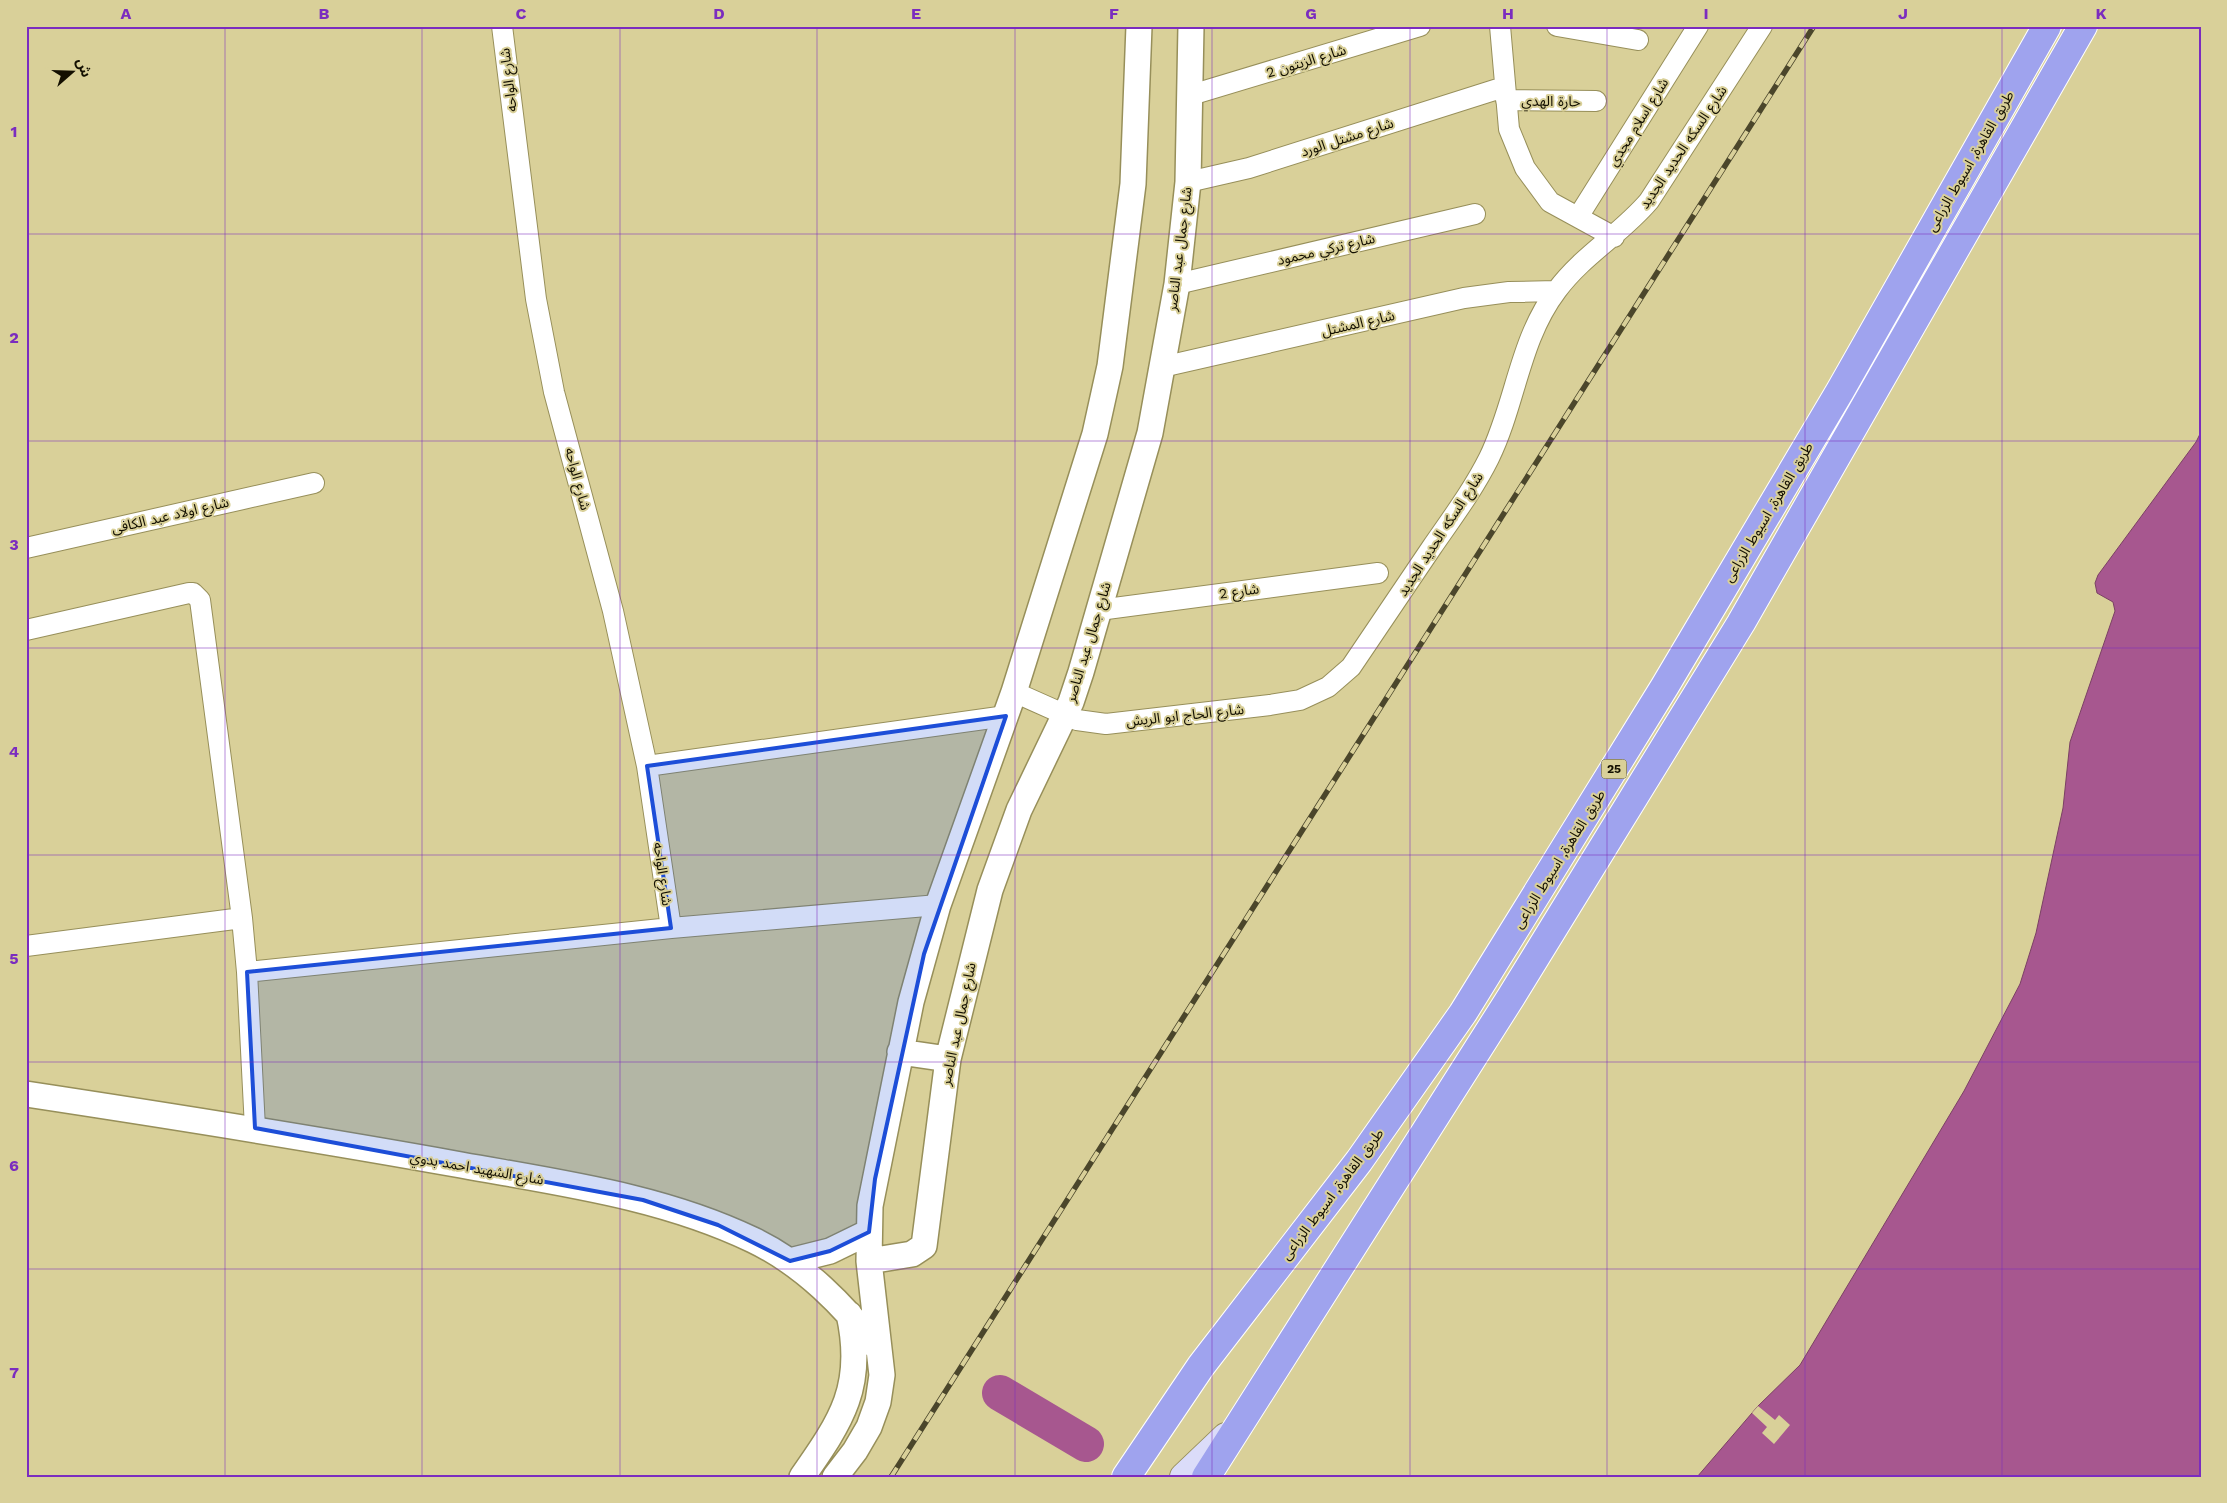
<svg xmlns="http://www.w3.org/2000/svg" width="2227" height="1503" font-family="'Work Sans','Noto Sans Arabic',sans-serif">
  <style>
    .water { fill: #a7578f; stroke: #7b4164 }
    .pier { fill: #d9d099 }
    .lines { fill: none; stroke-linecap: round; stroke-linejoin: round }
    .river { stroke: #a7578f; stroke-width: 36 }
    .minor-casing { stroke: #978f5a; stroke-width: 22 }
    .tertiary-casing { stroke: #978f5a; stroke-width: 28 }
    .secondary-casing { stroke: #978f5a; stroke-width: 30 }
    .trunk-casing { stroke: #fff; stroke-width: 30 }
    .minor { stroke: #fff; stroke-width: 20 }
    .tertiary { stroke: #fff; stroke-width: 25 }
    .secondary { stroke: #dbdcf9; stroke-width: 28 }
    .trunk { stroke: #9fa3ee; stroke-width: 28 }
    .rail-casing { stroke: #4b462b; stroke-width: 5.5 }
    .rail { stroke: #d9d099; stroke-width: 4; stroke-dasharray: 11; stroke-linecap: butt }
    .marked { fill: #1d4ed8; fill-opacity: 0.2; stroke: #1d4ed8; stroke-width: 4; stroke-linejoin: round }
    .grid { fill: none; stroke: #7b2cbf; stroke-width: 1; stroke-opacity: 0.55 }
    .labels { text-anchor: middle; stroke-width: 4; stroke-linejoin: round; paint-order: stroke }
    .shield { fill: #d9d099; stroke: #4e492e; stroke-width: 1 }
    .shield-label { font-size: 12px; font-weight: bold; fill: #130f00 }
    .street-label { font-size: 14px; fill: #130f00; stroke: #d9d099 }
    .neatline { fill: none; stroke: #7b2cbf; stroke-width: 2 }
    .grid-label { font-size: 16px; text-anchor: middle; font-weight: bold; fill: #7b2cbf }
  </style>
  <rect width="100%" height="100%" fill="#d9d099"/>
  <path class="water" d="M2201,432V1477H1697L1758,1406L1800,1365L1964,1091L2020,984L2036,933L2063,808L2070,742L2115,611L2113,602L2097,593L2095,583L2098,575L2196,442Z"/>
  <path class="pier" d="M1758,1406L1775,1420L1779,1415L1790,1425L1774,1444L1762,1433L1767,1427L1752,1413Z"/>
  <g class="lines">
    <path class="river" d="M1000,1393L1086,1444"/>
    <g class="minor-casing">
      <path id="minor" d="M502,26L536,299L554,392L613,611L647,766L671,928
        M1500,26L1509,129L1525,168L1550,202L1614,237
        M1557,26L1638,40
        M1191,95L1420,26
        M1506,100L1596,101
        M1188,182L1249,168L1504,87
        M1578,217L1698,26
        M1177,284L1475,214
        M1162,367L1464,298L1509,292L1556,291
        M26,548L314,483
        M1099,610L1378,573
        M26,630L189,593H193L200,600L242,918L247,972L255,1128
        M1014,692L1077,720L1106,724L1270,705L1300,700L1328,687L1351,667C1378,627 1405,587 1432,547C1452,518 1473,490 1489,458C1516,403 1519,340 1557,290C1583,255 1621,234 1649,201L1762,26
        M647,766L1006,716
        M26,946L242,918
        M247,972L671,928L938,905"/>
    </g>
    <g class="tertiary-casing">
      <path id="tertiary" d="M900,1052L948,1059
        M26,1094C171,1116 316,1139 461,1165C560,1183 661,1196 753,1240C805,1265 844,1306 879,1350
        M790,1261L830,1251L869,1232
        M869,1261L912,1254L924,1246L948,1059L990,890L1019,810L1071,702L1081,672L1150,433L1177,284L1188,182L1191,26
        M802,1477C842,1420 865,1386 849,1314
        M835,1477L855,1451L869,1427L878,1402L882,1375L869,1261L870,1206L911,1002L938,905L1014,692L1095,434L1110,366L1133,184L1139,26"/>
    </g>
    <g class="secondary-casing">
      <path id="secondary" d="M1184,1477L1226,1437"/>
    </g>
    <g class="trunk-casing">
      <path id="trunk" d="M1126,1477L1201,1366L1359,1161L1463,1013L1665,686L1840,391L2047,26
        M1206,1477L1511,997L1741,623L2083,26"/>
    </g>
    <use href="#minor" class="minor"/>
    <use href="#tertiary" class="tertiary"/>
    <use href="#secondary" class="secondary"/>
    <use href="#trunk" class="trunk"/>
    <g class="rail-casing">
      <path id="rail" d="M891,1477L1814,26"/>
    </g>
    <use href="#rail" class="rail"/>
  </g>
  <path class="marked" d="M1006,716L924,954L875,1179L869,1232L830,1251L790,1261L718,1225L643,1200L255,1128L247,972L671,928L647,766Z"/>
  <path class="grid" d="M225,26V1477M422,26V1477M620,26V1477M817,26V1477M1015,26V1477M1212,26V1477M1410,26V1477M1607,26V1477M1805,26V1477M2002,26V1477M26,234H2201M26,441H2201M26,648H2201M26,855H2201M26,1062H2201M26,1269H2201"/>
  <g class="labels">
    <rect class="shield" x="1601.5" y="759.5" width="25" height="19" rx="4"/>
    <g class="shield-label">
      <text x="1614" y="773">25</text>
    </g>
    <g class="street-label">
      <text transform="translate(1306 61) rotate(-17)" y="5">شارع الزيتون 2</text>
      <text transform="translate(508 80) rotate(-97)" y="5">شارع الواحه</text>
      <text transform="translate(1551 101) rotate(1)" y="5">حارة الهدي</text>
      <text transform="translate(1638 122) rotate(-58)" y="5">شارع اسلام مجدي</text>
      <text transform="translate(1347 137) rotate(-18)" y="5">شارع مشتل الورد</text>
      <text transform="translate(1683 147) rotate(-56)" y="5">شارع السكه الحديد الجديد</text>
      <text transform="translate(1970 161) rotate(-60)" y="5">طريق القاهرة, اسيوط الزراعى</text>
      <text transform="translate(1179 249) rotate(-83)" y="5">شارع جمال عبد الناصر</text>
      <text transform="translate(1326 249) rotate(-13)" y="5">شارع تركي محمود</text>
      <text transform="translate(1358 323) rotate(-13)" y="5">شارع المشتل</text>
      <text transform="translate(578 479) rotate(75)" y="5">شارع الواحه</text>
      <text transform="translate(1768 512) rotate(-59)" y="5">طريق القاهرة, اسيوط الزراعى</text>
      <text transform="translate(170 515) rotate(-13)" y="5">شارع اولاد عبد الكافى</text>
      <text transform="translate(1440 534) rotate(-57)" y="5">شارع السكه الحديد الجديد</text>
      <text transform="translate(1239 591) rotate(-8)" y="5">شارع 2</text>
      <text transform="translate(1088 642) rotate(-73)" y="5">شارع جمال عبد الناصر</text>
      <text transform="translate(1185 715) rotate(-6)" y="5">شارع الحاج ابو الريش</text>
      <text transform="translate(1559 859) rotate(-58)" y="5">طريق القاهرة, اسيوط الزراعى</text>
      <text transform="translate(663 874) rotate(82)" y="5">شارع الواحه</text>
      <text transform="translate(958 1024) rotate(-78)" y="5">شارع جمال عبد الناصر</text>
      <text transform="translate(477 1168) rotate(10)" y="5">شارع الشهيد احمد بدوي</text>
      <text transform="translate(1332 1194) rotate(-53)" y="5">طريق القاهرة, اسيوط الزراعى</text>
    </g>
  </g>
  <rect width="2227" height="1503" fill="none" stroke="#d9d099" stroke-width="55"/>
  <g transform="translate(72 72) rotate(70)" stroke="#d9d099" stroke-width="4" paint-order="stroke">
  <path d="M0-4L9 19L0 12L-9 19Z" fill="#130f00"/>
  <text y="-8" font-size="14" font-weight="bold" text-anchor="middle" fill="#130f00">ش</text>
  </g>
  <rect x="28" y="28" width="2172" height="1448" class="neatline"/>
  <g class="grid-label">
    <text x="126" y="19">A</text>
    <text x="324" y="19">B</text>
    <text x="521" y="19">C</text>
    <text x="719" y="19">D</text>
    <text x="916" y="19">E</text>
    <text x="1114" y="19">F</text>
    <text x="1311" y="19">G</text>
    <text x="1508" y="19">H</text>
    <text x="1706" y="19">I</text>
    <text x="1903" y="19">J</text>
    <text x="2101" y="19">K</text>
    <text x="14" y="137">1</text>
    <text x="14" y="343">2</text>
    <text x="14" y="550">3</text>
    <text x="14" y="757">4</text>
    <text x="14" y="964">5</text>
    <text x="14" y="1171">6</text>
    <text x="14" y="1378">7</text>
  </g>
</svg>
